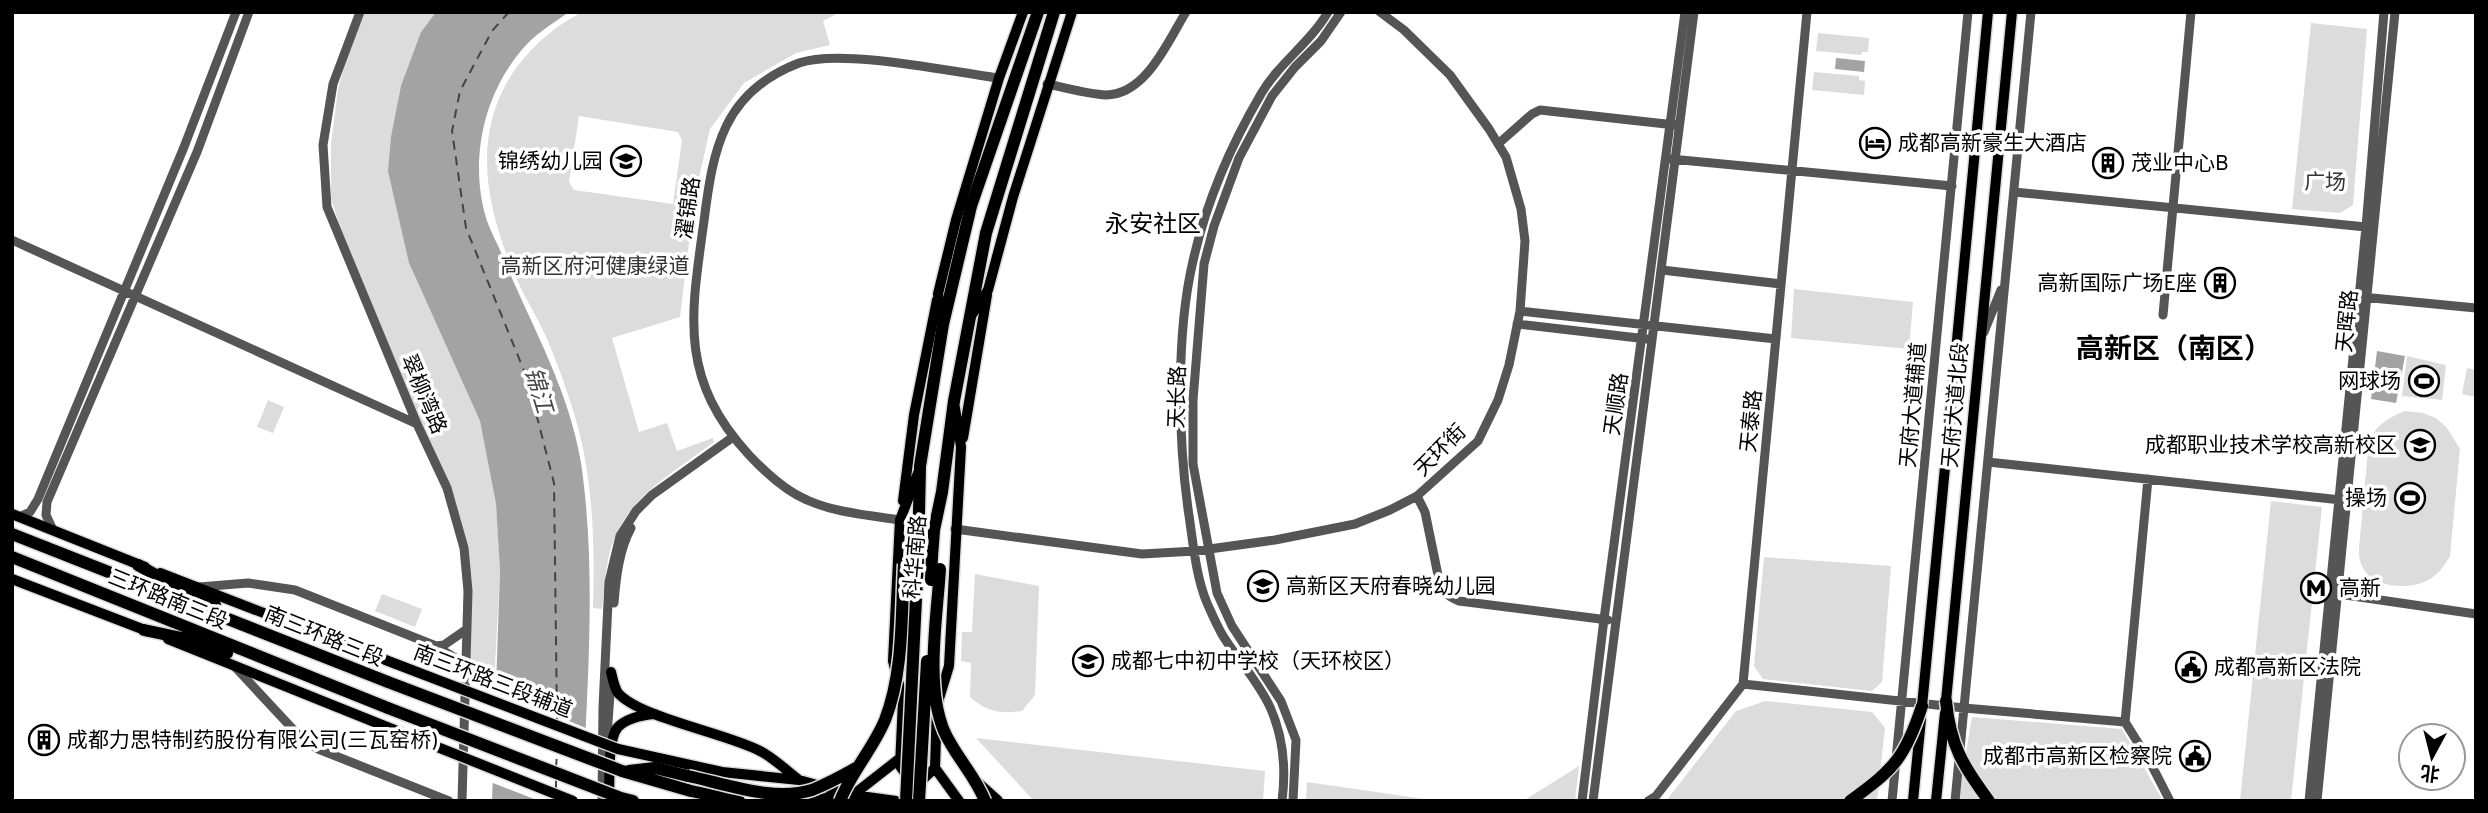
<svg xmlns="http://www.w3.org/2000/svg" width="2488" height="813" font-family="Overpass,'Noto Sans SC',sans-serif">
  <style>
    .green { fill: #dcdcdc; fill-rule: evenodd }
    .water { fill: #a3a3a3 }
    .pier { fill: #fff }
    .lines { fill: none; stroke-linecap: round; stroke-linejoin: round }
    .ferry { stroke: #444; stroke-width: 2; stroke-dasharray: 9 7; stroke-linecap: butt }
    .major-casing { stroke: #dbdbdb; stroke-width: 13 }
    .highway-casing { stroke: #dbdbdb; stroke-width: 15 }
    .minor { stroke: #555; stroke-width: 9 }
    .major { stroke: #000; stroke-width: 10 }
    .highway { stroke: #000; stroke-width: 12 }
    .major-bridge-casing { stroke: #dbdbdb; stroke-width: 13; stroke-linecap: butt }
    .highway-bridge-casing { stroke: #dbdbdb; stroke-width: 15; stroke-linecap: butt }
    .major-bridge { stroke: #000; stroke-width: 10 }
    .highway-bridge { stroke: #000; stroke-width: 12 }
    .labels { text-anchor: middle; stroke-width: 7; stroke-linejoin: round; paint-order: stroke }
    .poi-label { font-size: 21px; fill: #000; stroke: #fff; text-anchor: start }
    .park-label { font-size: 21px; fill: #333; stroke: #fff }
    .street-label { font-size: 21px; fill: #000; stroke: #fff }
    .water-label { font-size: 23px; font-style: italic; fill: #444; stroke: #fff }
    .quarter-label { font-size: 24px; fill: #000; stroke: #fff }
    .district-label { font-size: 28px; font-weight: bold; fill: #000; stroke: #fff }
  </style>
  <rect width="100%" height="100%" fill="#fff"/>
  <path class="green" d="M364,12H436L421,32L409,263L480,421L496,504L500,571L494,685L470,675L471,612L467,546L399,375L348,254L331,198V144L338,89L348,52Z
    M582,12H840L823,21L830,45L796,53L744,83L710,129L694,200L680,317L612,338L639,432L667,423L677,451L713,438L714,442C670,475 619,502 608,560C605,576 604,593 602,609L593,608C595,540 593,469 571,404C564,382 556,360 547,339C539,320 527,302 518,282C490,219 471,148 506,84C524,52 550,29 582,12ZM579,116L678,132L682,140L673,204L574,190L569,182Z
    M2311,23L2367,29L2353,205L2340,213L2292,209Z
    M1818,33L1869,38L1868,52H1862L1861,55L1816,51Z
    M1814,72L1859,76V80L1865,81L1864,95L1812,90Z
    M1794,289L1913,302L1909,349L1791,338Z
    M2407,356L2446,365L2442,400L2402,396Z
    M2467,368L2476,370V397L2462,394Z
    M268,400L284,407L273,433L257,427Z
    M2405,411L2423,413L2436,418L2447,428L2460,449L2450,556C2444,566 2438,575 2428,580C2408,591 2370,588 2361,564C2359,559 2359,553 2359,548L2369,440C2378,424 2388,418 2405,411Z
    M2271,501L2322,507L2291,801H2240Z
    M1764,557L1891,566L1882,682L1872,691L1763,679L1754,666Z
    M975,574L1039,586L1035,695L1022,711C1000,714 987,712 970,697L971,663L961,661L962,632H972Z
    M382,594L422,609L415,627L375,611Z
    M1765,701L1872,712L1885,728L1877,801H1666L1736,711Z
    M1972,717L2122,729L2163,801H1958Z
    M976,738L1265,771L1263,801H1034Z
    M1579,766L1575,801H1523Z
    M1307,782L1438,801H1306Z"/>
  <path class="water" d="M436,12H569C552,24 533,35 520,52C482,98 469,164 487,221C491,233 498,244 502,255C530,323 569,389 581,463C597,570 587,692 582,801H492L500,571L496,504L480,421L409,263L388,171L391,137L401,86L421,32Z
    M1836,58L1865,61L1864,72L1835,69Z
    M2377,351L2405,356L2396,403L2371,399Z"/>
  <path class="pier" d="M491,688L588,729L585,801H539L488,781Z"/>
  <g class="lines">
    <path class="ferry" d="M509,12L492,31L460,91L452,131L466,228L527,378L554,483L557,719
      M556,768L557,753
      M556,789V777"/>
    <g class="major-casing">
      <path id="major" d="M971,316L988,290L1013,197L1072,12
        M943,322L938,294L956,220L999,78L1023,12
        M955,408L961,447L949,666L937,705L935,768L959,801
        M963,438L987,295
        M918,473L900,520L893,661L903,700L900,766L908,777L915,779H923L935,768
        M903,501L914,415L937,300
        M12,514L145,567
        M1940,520L1988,12
        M160,573L396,664
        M12,579L150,632
        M168,639L387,727
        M611,672C613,680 614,687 618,693C640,718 726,733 760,751C774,758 787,771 799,780
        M1946,701L2012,12
        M618,749L722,772L799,780L853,795L896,801
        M853,795L899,759
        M609,801C610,784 607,739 618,727C627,718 643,715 655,714
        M1913,801L1921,719"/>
    </g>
    <g class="highway-casing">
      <path id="highway" d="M12,534L388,682
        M12,557L388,708
        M932,557L934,530L942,492L954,401L986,233L1054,12
        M918,558L920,466L943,324L971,206L1038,12
        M904,564L913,522
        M138,565L191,595L215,605
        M144,630L196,641L227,653
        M622,771L691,791L739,801
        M629,771L655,768L688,776
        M978,784L997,801
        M621,798L633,801
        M813,801L853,795"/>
    </g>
    <path class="minor" d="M360,12L333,84L323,145L327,207L417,424L447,488L464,548L468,591L462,801
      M1047,84C1067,88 1087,94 1106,95C1146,95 1168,41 1186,12
      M1498,144L1532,114L1540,110L1675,125
      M1671,159L1952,186
      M2014,192L2366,227
      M12,240L417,424
      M1662,270L1781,284
      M2362,297L2476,308
      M1520,311L1776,339
      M2163,315L2191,12
      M1517,324L1647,339
      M1984,332L2001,290
      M1988,462L2341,500
      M1417,496L1425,512L1439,580C1443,592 1448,597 1459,601L1608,620
      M19,517L30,512L38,499L184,147L236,12
      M900,520C869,515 836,513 807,500C785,491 765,472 749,455C678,378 691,315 704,221C713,149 723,92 799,63C841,48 952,72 999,78
      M955,529L1142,554L1195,551L1275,540L1355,524L1390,510L1417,496L1478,441L1498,400L1509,365L1520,311L1525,241L1521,209L1506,157L1489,129L1450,75L1404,30L1380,12
      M53,530L46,515L47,502L197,152L249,12
      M199,587L248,583L295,590L436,646L444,645L467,629
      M2332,593L2476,614
      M614,603C616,578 619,550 631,528
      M436,646L457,659L466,674
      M236,668L303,740L318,749L449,801
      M1743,684L1964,708L2125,722
      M2125,722L2148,479
      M2125,722L2150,762L2170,801
      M607,736L611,680
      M602,801L603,707L609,582L620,536L636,511L652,495L733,437
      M1282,801C1286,770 1283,736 1270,707C1258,681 1238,660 1223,636C1217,626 1212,614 1207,603C1195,574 1193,540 1188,509C1178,436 1176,333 1193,261C1206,203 1231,145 1261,94C1279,63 1310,43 1328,12
      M1293,801L1296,740L1281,701L1232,626L1217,593L1193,464V400L1204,264L1214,226L1239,158L1272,96L1295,67L1321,41L1341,12
      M1582,801L1604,619L1685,12
      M1593,801L1694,12
      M1648,801L1656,796L1743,684L1807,12
      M1892,801L1968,12
      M1955,801L2031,12
      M2309,801L2366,227L2384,12
      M2317,801L2395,12"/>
    <use href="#major" class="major"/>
    <use href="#highway" class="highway"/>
    <g class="major-bridge-casing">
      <path id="major-bridge" d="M396,664L618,749
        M1922,706L1940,520
        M387,727L573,801
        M1936,801L1945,713"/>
    </g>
    <g class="highway-bridge-casing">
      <path id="highway-bridge" d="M940,569C937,618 925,685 944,731C955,756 975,775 985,801
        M931,580L932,557
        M388,682L622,771
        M1946,701C1950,745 1963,766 1989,801
        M388,708L621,798
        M688,776C726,784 774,802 812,790C827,784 842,776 856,768
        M840,801C851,772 873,749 885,720C904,671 901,615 904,564
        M906,801L918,558
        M919,801L927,661
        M1850,801C1894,769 1905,758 1922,706"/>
    </g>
    <use href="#major-bridge" class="major-bridge"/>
    <use href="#highway-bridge" class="highway-bridge"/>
  </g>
  <defs>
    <g id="hotel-ring" transform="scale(1.575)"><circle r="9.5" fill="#fff" stroke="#000" stroke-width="1.5"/><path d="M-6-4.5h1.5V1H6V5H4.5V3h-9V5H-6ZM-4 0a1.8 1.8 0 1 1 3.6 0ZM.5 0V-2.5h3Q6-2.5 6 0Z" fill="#000"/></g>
    <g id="school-ring" transform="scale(1.575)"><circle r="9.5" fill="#fff" stroke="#000" stroke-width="1.5"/><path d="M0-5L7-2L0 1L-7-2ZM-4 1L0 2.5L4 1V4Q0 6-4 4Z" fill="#000"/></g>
    <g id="building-ring" transform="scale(1.575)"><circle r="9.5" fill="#fff" stroke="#000" stroke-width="1.5"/><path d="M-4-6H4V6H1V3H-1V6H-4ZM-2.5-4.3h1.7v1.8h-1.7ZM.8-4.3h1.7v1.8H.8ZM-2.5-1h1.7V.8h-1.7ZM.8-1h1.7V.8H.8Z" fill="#000"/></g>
    <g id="stadium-ring" transform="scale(1.575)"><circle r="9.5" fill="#fff" stroke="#000" stroke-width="1.5"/><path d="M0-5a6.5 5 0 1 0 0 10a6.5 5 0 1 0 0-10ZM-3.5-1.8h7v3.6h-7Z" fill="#000"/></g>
    <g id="metro-ring" transform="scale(1.575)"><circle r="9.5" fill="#fff" stroke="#000" stroke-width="1.5"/><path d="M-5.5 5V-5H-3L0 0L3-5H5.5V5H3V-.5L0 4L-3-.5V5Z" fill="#000"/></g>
    <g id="civic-ring" transform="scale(1.575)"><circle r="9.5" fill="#fff" stroke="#000" stroke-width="1.5"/><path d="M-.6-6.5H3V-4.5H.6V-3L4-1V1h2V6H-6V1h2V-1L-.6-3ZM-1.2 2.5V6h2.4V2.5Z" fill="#000"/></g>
  </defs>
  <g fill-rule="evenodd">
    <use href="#hotel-ring" x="1875" y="143"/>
    <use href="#school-ring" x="626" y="161"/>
    <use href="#building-ring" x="2108" y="163"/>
    <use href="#building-ring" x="2220" y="283"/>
    <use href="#stadium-ring" x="2424" y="381"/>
    <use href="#school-ring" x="2420" y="445"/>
    <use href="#stadium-ring" x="2410" y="498"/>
    <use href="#school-ring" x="1263" y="586"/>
    <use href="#metro-ring" x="2316" y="588"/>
    <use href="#school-ring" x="1088" y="661"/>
    <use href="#civic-ring" x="2191" y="667"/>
    <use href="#building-ring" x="44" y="740"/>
    <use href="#civic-ring" x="2195" y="756"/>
  </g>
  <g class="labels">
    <g class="poi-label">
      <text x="1898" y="150">成都高新豪生大酒店</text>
      <text x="603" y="168" text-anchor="end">锦绣幼儿园</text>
      <text x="2131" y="170">茂业中心B</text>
      <text x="2197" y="290" text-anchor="end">高新国际广场E座</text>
      <text x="2401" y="388" text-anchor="end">网球场</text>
      <text x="2397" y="452" text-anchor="end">成都职业技术学校高新校区</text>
      <text x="2387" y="505" text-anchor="end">操场</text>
      <text x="1286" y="593">高新区天府春晓幼儿园</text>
      <text x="2339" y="595">高新</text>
      <text x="1111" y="668">成都七中初中学校（天环校区）</text>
      <text x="2214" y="674">成都高新区法院</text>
      <text x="67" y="747">成都力思特制药股份有限公司(三瓦窑桥)</text>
      <text x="2172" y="763" text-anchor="end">成都市高新区检察院</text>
    </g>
    <g class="park-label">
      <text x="2325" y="189">广场</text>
      <text x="595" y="273">高新区府河健康绿道</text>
    </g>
    <g class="street-label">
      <text transform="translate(688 208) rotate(-82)" y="7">濯锦路</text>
      <text transform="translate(2347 321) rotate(-84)" y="7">天晖路</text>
      <text transform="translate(424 394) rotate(67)" y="7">翠柳湾路</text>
      <text transform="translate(1177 397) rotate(-88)" y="7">天长路</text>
      <text transform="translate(1616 404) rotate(-82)" y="7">天顺路</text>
      <text transform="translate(1913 405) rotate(-85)" y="7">天府大道辅道</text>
      <text transform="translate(1955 405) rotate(-85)" y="7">天府大道北段</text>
      <text transform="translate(1751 421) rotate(-84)" y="7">天泰路</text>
      <text transform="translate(1440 450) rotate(-45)" y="7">天环街</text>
      <text transform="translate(915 557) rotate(-85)" y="7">科华南路</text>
      <text transform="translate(168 599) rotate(22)" y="7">三环路南三段</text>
      <text transform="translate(324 636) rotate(22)" y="7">南三环路三段</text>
      <text transform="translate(493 681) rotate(21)" y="7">南三环路三段辅道</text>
    </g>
    <g class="water-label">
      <text transform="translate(539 390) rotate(73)" y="8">锦江</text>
    </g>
    <g class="quarter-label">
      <text x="1153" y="232">永安社区</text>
    </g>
    <g class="district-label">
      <text x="2174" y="358">高新区（南区）</text>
    </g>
  </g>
  <rect width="2488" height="813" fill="none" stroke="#000000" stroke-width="28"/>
  <g transform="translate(2432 757) rotate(187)"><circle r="33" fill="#ffffff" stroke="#999999" stroke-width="2"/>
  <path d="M0-5L12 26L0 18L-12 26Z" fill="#000000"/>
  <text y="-10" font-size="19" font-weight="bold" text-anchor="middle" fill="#000000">北</text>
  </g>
</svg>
